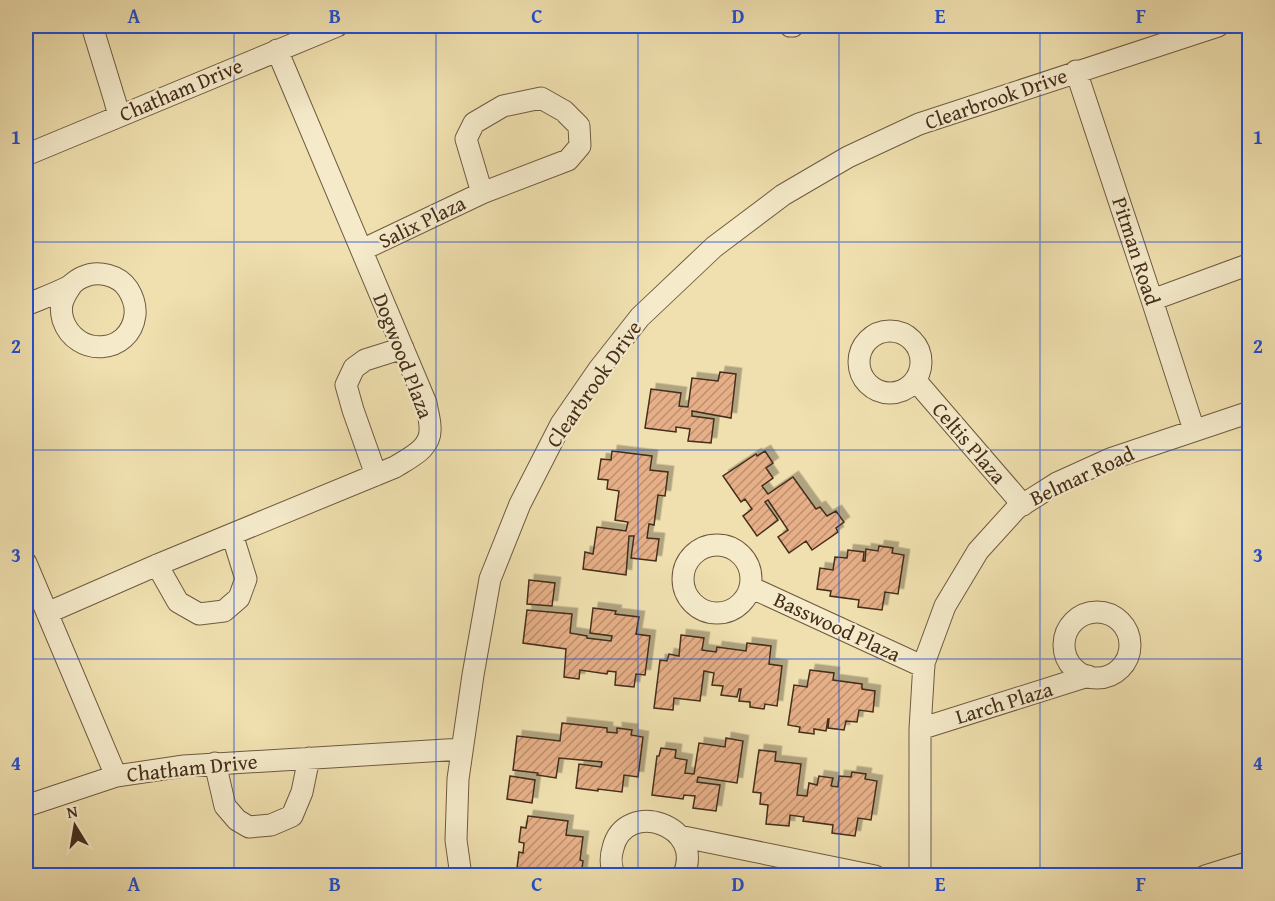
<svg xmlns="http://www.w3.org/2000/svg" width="1275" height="901" font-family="'Gentium Book Plus',serif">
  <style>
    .building { fill: url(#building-hatch); stroke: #442d1b; stroke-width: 1.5; filter: url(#shadow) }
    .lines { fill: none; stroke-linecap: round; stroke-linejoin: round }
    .street-casing { stroke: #6f5a40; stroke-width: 23 }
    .street { stroke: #f5ebcb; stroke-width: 21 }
    .grid { fill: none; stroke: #1d4ed8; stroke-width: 1.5; stroke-opacity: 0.55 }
    .labels { text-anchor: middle; stroke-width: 4.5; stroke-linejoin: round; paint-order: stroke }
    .street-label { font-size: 21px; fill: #442d1b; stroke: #f5ebcb }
    .neatline { fill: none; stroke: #1d4ed8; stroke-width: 2 }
    .grid-label { font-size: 20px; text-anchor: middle; font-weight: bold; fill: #1d4ed8 }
  </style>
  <defs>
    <pattern id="building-hatch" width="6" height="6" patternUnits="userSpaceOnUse" patternTransform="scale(1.5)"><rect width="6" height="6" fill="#e6af87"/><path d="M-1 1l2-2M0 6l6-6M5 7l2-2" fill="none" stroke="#bc8f6e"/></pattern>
    <filter id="shadow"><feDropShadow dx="5.5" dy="-5.5" stdDeviation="0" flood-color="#0004"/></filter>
  </defs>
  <rect width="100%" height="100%" fill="#f0e0af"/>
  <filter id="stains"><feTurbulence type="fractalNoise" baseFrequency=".00333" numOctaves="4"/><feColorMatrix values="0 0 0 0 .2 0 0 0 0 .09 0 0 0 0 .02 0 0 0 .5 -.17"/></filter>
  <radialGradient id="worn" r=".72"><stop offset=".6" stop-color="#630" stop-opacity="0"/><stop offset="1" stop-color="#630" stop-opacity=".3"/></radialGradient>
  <path class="building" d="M720,372L736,374L731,418L692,411V416L714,419L711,443L688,441L690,429L676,427V432L645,428L651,389L681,393L679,406L688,407L692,378L718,381Z
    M612,451L652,456L650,470L668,472L665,496L658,495L654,525L649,524L647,538L659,539L656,561L631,558L634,536H629L626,575L583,569L585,552L593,554L597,527L626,531L628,522L615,520L619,491L607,489L608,480L598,479L601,459L611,460Z
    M765,451L773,463L766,468L773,478L762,486L768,494L793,477L816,509L820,507L827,516L836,511L844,522L836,528L838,532L812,550L806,541L789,553L778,537L788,530L768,500L765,502L778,520L757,536L743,516L752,509L745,499L741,502L723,476L756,454L757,456Z
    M879,546L893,548L892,553L904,555L898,594L885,592L882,610L858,607L859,600L830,596L831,591L817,589L820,568L833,570L835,557L847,558L848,550L864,552L863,561H865L866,549L878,551Z
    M529,580L555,583L552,606L527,604Z
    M593,608L616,611L615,614L639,617L636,634L650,636L645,675L636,674L634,687L615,685L616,672L608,671L607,674L580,670L579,679L564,677L566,649L523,643L527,610L572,614L570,633L587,636V638L611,641L612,636L590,633Z
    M681,635L704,638L702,650L716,652L717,647L746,651L747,643L771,646L769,664L782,666L777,706L765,704L764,709L750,707V702L739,701L741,689H739L737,697L721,695L723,686L712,685L714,673L704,671L700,701L674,698L673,710L654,708L660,660L667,661L669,654L679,656Z
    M810,670L834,673L833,680L862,684V689L875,691L873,712L859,710L857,722L846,721L844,730L828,728L829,719H828L826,731L814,729V734L799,732L800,727L788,725L794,685L807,687Z
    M562,723L607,728V732L617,733V728L632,730L631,735L643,737L638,777L624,775L622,792L598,789V791L576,788L579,764L601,767L602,762L559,758L556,778L537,775L538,773L513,770L517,736L560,741Z
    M726,738L743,741L737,783L698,777L697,782L720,785L716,811L693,808L695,796L684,795L683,799L652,795L657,756H659L661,748L676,750L675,758L687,760L685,773L694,774L699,743L725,747Z
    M759,750L776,752L775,761L801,764L797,795L807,796L809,783L817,785L819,776L833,778L831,786L838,787L839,776L851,777L852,772L866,774L865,779L877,781L871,820L858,818L855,836L832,833L833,825L803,821L804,817L790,815L789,826L766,824L768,805L760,804L761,793L753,792Z
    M510,776L535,780L532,803L507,799Z
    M528,816L568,821L566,835L583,837L580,860L583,861L581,876H516L519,852L523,853L524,843L519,842L521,827L526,828Z"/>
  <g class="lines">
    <g class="street-casing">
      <path id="street" d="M92,26L115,101L119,116
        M790,26H793
        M1076,71L1152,300L1194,430
        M541,98L564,111L579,126L580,146L568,160L482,193L466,139L474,123L503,106Z
        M26,155L337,26
        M362,250L482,193
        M1152,300L1250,264
        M26,305C40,299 54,294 68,287C73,284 77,279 83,277C98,270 119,275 128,289C133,297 136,305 135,315C130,355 76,358 63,320C61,313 61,304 64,298C66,293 69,289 71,286
        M859 362a31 31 0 1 1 62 0a31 31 0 1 1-62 0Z
        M916,381L1023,505
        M376,475L353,410L346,385L354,368L365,360L403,348
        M683 579a34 34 0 1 1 68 0a34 34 0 1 1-68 0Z
        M26,563L116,776
        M157,565L178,602L199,614L224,611L239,598L246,579L232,534
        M750,587L924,667
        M1064 645a33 33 0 1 1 66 0a33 33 0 1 1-66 0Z
        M47,613L157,565L395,467C411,457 432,448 430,427C430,419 427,411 426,403L277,50
        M920,729L1088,676
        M215,763L225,806L237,820L249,827L271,825L292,816L302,792L309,758
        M26,806L116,776L184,766L462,749
        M679,836L875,876
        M461,876L456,840L458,779L473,675L490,579L520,504L561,424L599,369L640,317L714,247L783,195L848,157L919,124L1218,26
        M615,876C610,866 610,858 613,848C625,798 707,825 683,876
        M920,876V729L924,663L945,606L978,551L1016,509L1057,483L1110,459L1250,412
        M1205,876L1250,862"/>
    </g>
    <use href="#street" class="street"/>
  </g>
  <path class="grid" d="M234,26V876M436,26V876M638,26V876M839,26V876M1040,26V876M26,242H1250M26,450H1250M26,659H1250"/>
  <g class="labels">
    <g class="street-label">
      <text transform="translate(181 90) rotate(-23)" y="7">Chatham Drive</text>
      <text transform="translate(996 99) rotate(-19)" y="7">Clearbrook Drive</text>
      <text transform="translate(422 222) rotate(-26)" y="7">Salix Plaza</text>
      <text transform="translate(1136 251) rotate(72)" y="7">Pitman Road</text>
      <text transform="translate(403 356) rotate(69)" y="7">Dogwood Plaza</text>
      <text transform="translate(594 384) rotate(-55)" y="7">Clearbrook Drive</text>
      <text transform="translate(969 443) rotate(49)" y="7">Celtis Plaza</text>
      <text transform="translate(1082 476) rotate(-25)" y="7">Belmar Road</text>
      <text transform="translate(837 627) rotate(25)" y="7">Basswood Plaza</text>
      <text transform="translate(1004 703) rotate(-17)" y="7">Larch Plaza</text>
      <text transform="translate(192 768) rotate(-6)" y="7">Chatham Drive</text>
    </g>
  </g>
  <rect width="1275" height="901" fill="none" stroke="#f0e0af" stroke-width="66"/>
  <g transform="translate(75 826) rotate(349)" stroke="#f5ebcb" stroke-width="4.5" paint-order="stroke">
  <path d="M0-4.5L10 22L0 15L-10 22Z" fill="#442d1b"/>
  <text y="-9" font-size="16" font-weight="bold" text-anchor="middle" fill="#442d1b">N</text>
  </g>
  <rect x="33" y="33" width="1209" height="835" class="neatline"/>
  <g class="grid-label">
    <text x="134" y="23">A</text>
    <text x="335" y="23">B</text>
    <text x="537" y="23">C</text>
    <text x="738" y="23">D</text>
    <text x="940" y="23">E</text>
    <text x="1141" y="23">F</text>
    <text x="16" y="144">1</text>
    <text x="1258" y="144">1</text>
    <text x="16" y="353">2</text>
    <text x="1258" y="353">2</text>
    <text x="16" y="562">3</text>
    <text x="1258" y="562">3</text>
    <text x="16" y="770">4</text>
    <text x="1258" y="770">4</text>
    <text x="134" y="891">A</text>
    <text x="335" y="891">B</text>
    <text x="537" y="891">C</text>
    <text x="738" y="891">D</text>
    <text x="940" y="891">E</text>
    <text x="1141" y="891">F</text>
  </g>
  <rect width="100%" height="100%" filter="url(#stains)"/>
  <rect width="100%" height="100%" fill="url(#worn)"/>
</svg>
